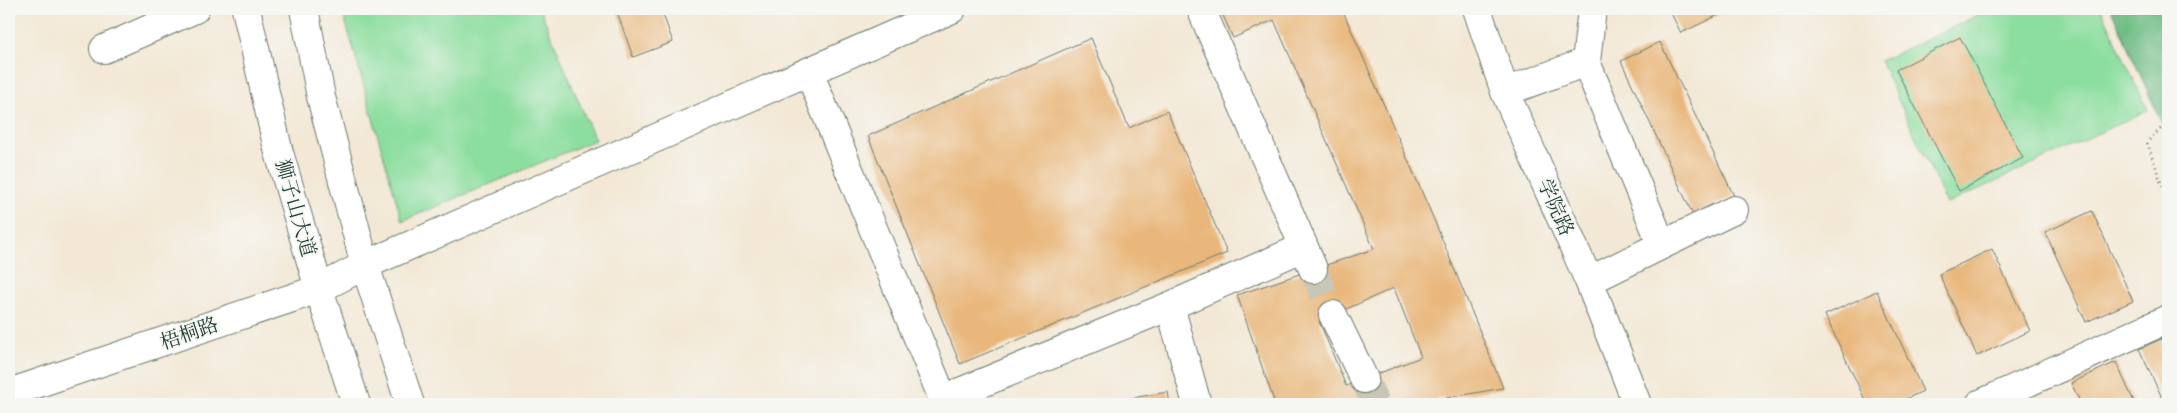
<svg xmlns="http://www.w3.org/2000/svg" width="2177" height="413" font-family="'IM FELL DW Pica','Noto Serif SC',serif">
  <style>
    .green { fill: #8cde9f; stroke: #568e6a }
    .forest { fill: #71bd86; stroke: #487d5d }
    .building { fill: #e9b77b; fill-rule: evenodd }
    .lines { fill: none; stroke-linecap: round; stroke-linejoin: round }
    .minor-tunnel { stroke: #c9c6b5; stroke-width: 28; stroke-dasharray: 28 14; stroke-linecap: butt }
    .minor-casing { stroke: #69796c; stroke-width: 30 }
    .path { stroke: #69796c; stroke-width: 3; stroke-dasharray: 1 4; stroke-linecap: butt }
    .minor { stroke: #fff; stroke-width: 28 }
    .labels { text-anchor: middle; stroke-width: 4; stroke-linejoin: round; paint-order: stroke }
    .street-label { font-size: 20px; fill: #1f3d34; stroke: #f6f6f2 }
  </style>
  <rect width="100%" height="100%" fill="#f6f6f2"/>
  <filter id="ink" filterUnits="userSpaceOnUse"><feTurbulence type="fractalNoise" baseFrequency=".02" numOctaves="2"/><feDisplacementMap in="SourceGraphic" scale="10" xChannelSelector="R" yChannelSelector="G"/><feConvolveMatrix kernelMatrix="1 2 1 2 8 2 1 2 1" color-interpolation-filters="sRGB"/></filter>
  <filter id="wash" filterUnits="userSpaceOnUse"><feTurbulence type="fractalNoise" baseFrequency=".0096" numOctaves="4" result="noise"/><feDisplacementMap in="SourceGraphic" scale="20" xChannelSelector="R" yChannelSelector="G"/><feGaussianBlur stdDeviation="1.12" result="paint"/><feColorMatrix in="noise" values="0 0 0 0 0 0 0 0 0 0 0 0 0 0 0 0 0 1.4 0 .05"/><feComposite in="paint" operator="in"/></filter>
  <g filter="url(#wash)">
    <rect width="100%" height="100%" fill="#f3e8d5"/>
    <path class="green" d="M342,9H540L595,140L402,221Z
      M1991,9H2101L2148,110L1947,204L1880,61Z"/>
    <path class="forest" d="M2111,9H2168V132L2166,133Z"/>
    <g id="blocks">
      <path class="building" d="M616,9H661L673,42L633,57Z
        M1220,9H1342L1435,222L1503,388L1412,404H1275L1237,295L1374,249L1274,20L1233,38ZM1394,288L1421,357L1346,386L1319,321Z
        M1669,9H1731L1681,33Z
        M1960,37L2023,158L1959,191L1896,70Z
        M1091,38L1129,128L1167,111L1227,253L960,364L868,136Z
        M1660,42L1734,196L1693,215L1621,61Z
        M2092,211L2133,301L2086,322L2045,232Z
        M1992,249L2030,331L1977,356L1939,274Z
        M1877,291L1923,391L1895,404H1867L1825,315Z
        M2168,336V404H2165L2139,349Z
        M2116,362L2135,404H2081L2071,383Z
        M1168,392L1170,404H1101V403Z"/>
    </g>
  </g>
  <g filter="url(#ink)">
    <use href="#blocks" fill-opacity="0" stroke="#69796c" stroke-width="1"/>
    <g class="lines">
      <path class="minor-tunnel" d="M1313,269L1333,315
        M1364,379L1376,404"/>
      <g class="minor-casing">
        <path id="minor" d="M246,9L278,149L319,289L356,404
          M304,9L321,97L365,265L410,404
          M1477,9L1505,92L1589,281L1637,404
          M104,49L195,9
          M1586,62L1592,9
          M809,72L943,399L1170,306L1304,247L1201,9
          M1505,92L1586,62L1662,245L1589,281
          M1662,245L1734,210
          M1304,247L1313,269
          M1170,306L1197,404
          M1333,315L1364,379
          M9,393L319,289L365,265L952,9
          M1980,404L2168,319"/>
      </g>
      <path class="path" d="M2168,122L2147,142L2168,203"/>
      <use href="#minor" class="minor"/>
    </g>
  </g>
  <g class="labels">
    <g class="street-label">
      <text transform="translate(1556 207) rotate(66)" y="7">学院路</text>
      <text transform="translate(296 208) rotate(74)" y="7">狮子山大道</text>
      <text transform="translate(189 333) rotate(-19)" y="7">梧桐路</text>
    </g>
  </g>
  <rect width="2177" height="413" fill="none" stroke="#f6f6f2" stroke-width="30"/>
</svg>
